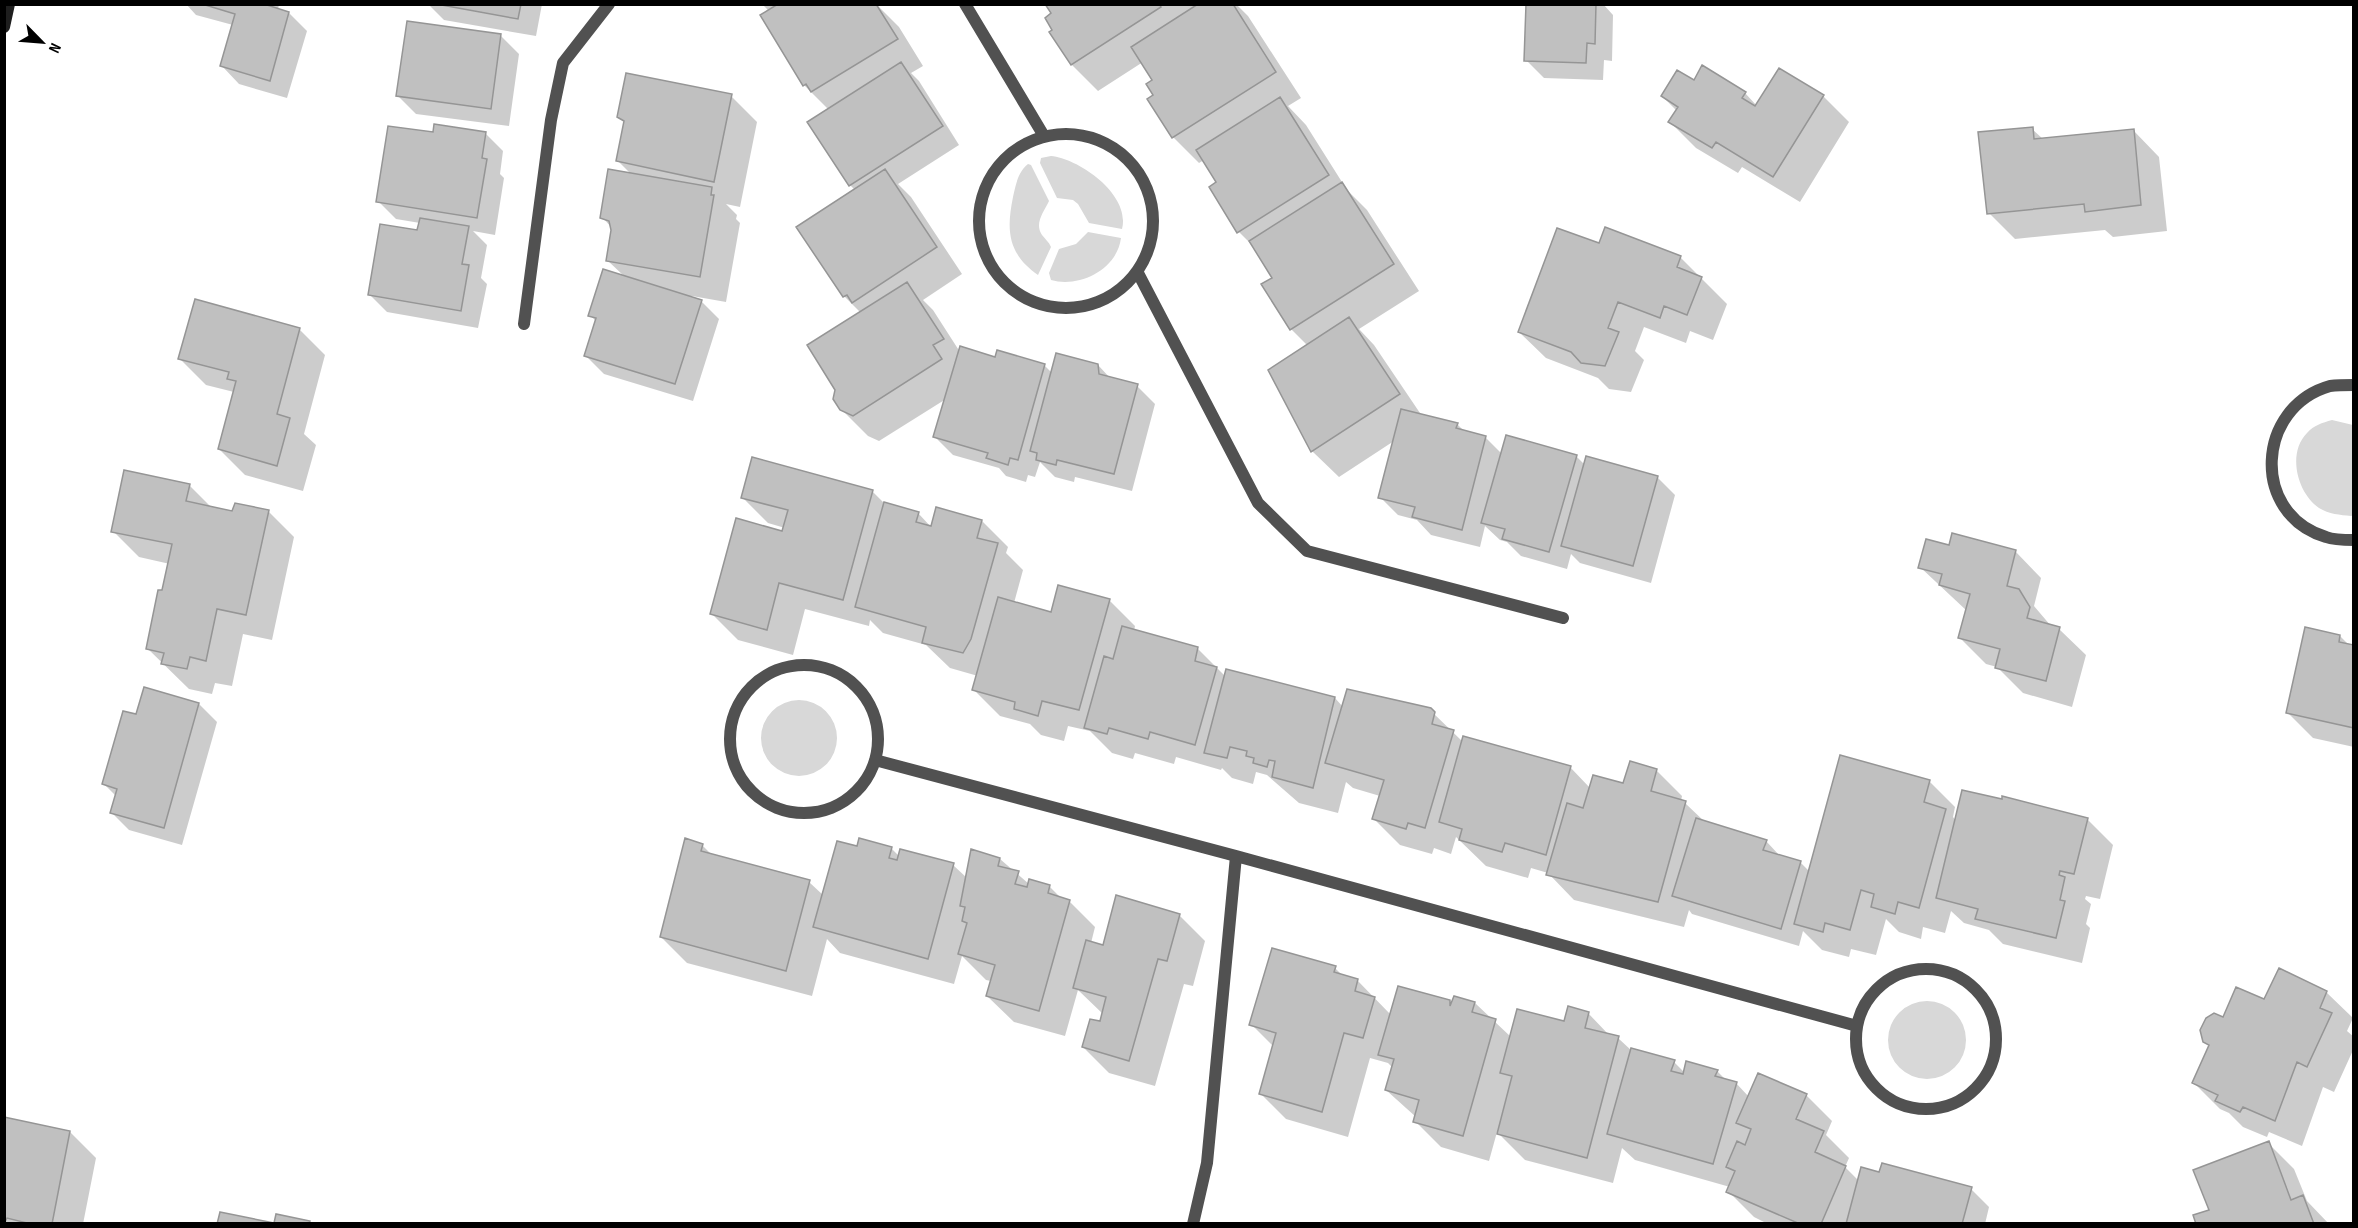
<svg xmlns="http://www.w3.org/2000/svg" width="2358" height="1228" font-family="'Sofia Sans Condensed',sans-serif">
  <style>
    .green { fill: #d8d8d8 }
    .shadow { fill: #0003 }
    .building { fill: #c0c0c0; stroke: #959595; stroke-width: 1.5 }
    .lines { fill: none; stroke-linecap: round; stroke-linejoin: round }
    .street { stroke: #515151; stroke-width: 12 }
    .secondary { stroke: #1e1e1e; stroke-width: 12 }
  </style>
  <rect width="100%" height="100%" fill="#fff"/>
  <path class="green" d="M1051,156C1080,159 1131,195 1122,229L1089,223L1078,204L1073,200L1057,198L1040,163L1041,158Z
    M1028,164L1031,165L1049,201C1044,212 1034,223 1042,235C1045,239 1049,242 1051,247L1038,275C1008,254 1006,231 1013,197C1016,184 1018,172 1028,164Z
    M1088,232L1121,238C1117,270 1079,288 1051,280L1049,273L1059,249L1076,244Z
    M2332,420L2353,425L2354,515L2351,516C2340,515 2329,514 2319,508C2297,493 2287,453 2307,433C2314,425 2322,423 2332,420Z
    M761 738a38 38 0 1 1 76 0a38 38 0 1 1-76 0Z
    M1888 1040a39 39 0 1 1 78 0a39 39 0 1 1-78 0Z"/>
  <path class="shadow" d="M186,4H279L278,10L289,13L307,31L287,98L239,84L222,66L233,25L196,15Z
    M428,4H542L536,36L444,20Z
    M762,4H876L899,27L923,66L911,73L919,81L959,145L898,184L911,197L962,274L923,300L933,310L960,352L1044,365L1052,373L1098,365L1111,379L1137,386L1155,404L1132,491L1075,477L1074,482L1055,477L1040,462L1035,477L1028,475L1026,482L1006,476L999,468L953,455L935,437L946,399L879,441L868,436L841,409L861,313L844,296L855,190L850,185L829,110L804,85L762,16L769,11Z
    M1047,4H1196L1197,7L1200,4H1236L1248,16L1301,98L1288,106L1306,125L1347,190L1367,210L1419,291L1359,329L1374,345L1422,416L1457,424L1465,432L1485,437L1502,454L1576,456L1585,465L1657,477L1675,495L1651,583L1580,563L1571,554L1567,569L1521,556L1507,542L1500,540L1485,526L1480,547L1431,535L1417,520L1398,515L1380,497L1394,441L1339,477L1313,452L1270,371L1308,346L1292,330L1263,285L1275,278L1256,249L1239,232L1218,182L1204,160L1199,163L1173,137L1155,95L1154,80L1143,62L1098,91L1072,65L1051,33L1054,30L1053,14Z
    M1528,4H1603L1613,15L1612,61L1604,60L1603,80L1544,78L1526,60Z
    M501,36L519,54L509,126L416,114L398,96Z
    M1703,67L1745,93L1757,106L1823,96L1849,122L1800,202L1742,167L1738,173L1696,148L1670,122L1677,111L1662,96L1694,82Z
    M731,96L757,122L740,207L726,204L737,215L736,219L740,223L726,302L692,296L691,298L701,301L719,319L693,401L604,374L586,356L597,322L590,315L625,277L607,260L612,228L602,217L632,175L618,161L625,123L619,117Z
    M2032,129L2043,139L2133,130L2159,157L2167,231L2113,237L2105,230L2015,239L1989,213Z
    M485,133L503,151L500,174L504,178L495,235L473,231L487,245L481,278L487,284L478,328L387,312L369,294L419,232L420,223L396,219L378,201L434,134Z
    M1599,245L1680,257L1727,304L1713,340L1690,331L1686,343L1644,327L1635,351L1644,360L1631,392L1609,389L1598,378L1546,358L1519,332Z
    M299,329L325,355L304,434L316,445L303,491L245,475L219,449L234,392L206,385L180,359Z
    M189,485L212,508L233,513L268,511L294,537L272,640L243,634L232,686L215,683L212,694L189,689L147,648L170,564L139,557L113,531Z
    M872,491L886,505L918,513L932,528L982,521L1008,547L1006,553L1023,570L1014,603L1052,614L1109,600L1135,626L1134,631L1198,649L1226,677L1335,698L1343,707L1430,710L1463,742L1570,767L1590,788L1624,785L1656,770L1682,796L1681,801L1685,803L1706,823L1766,841L1781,857L1800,862L1810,872L1929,781L1955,807L1953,817L1956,821L2087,819L2113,845L2100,899L2086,896L2085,899L2091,904L2086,924L2090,928L2082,963L2003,944L1989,930L1964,923L1951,911L1945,933L1923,927L1921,939L1899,932L1886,919L1876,955L1851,949L1849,957L1822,950L1803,931L1799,946L1692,914L1689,910L1684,927L1574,900L1548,873L1531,868L1528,878L1486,866L1456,837L1451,854L1434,848L1432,854L1400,845L1374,819L1380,796L1353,788L1346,782L1338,813L1299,803L1267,775L1256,772L1253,784L1232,778L1222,768L1221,770L1176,757L1174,764L1135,753L1133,759L1112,753L1090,731L1068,726L1064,741L1041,735L1030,724L1000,716L974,690L978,676L950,668L926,645L883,633L870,620L869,626L805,609L793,655L738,640L712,614L784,533L785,528L768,523L742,497Z
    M1950,546L2015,551L2041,578L2034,606L2051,626L2059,629L2086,655L2072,707L2023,693L1997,667L1986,664L1960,638L1967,611L1920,567Z
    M2340,636L2349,645L2354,646V747L2313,738L2287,712Z
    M145,688L199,704L217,722L182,845L129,830L111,812L116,796L104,784L137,716Z
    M702,845L713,856L809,882L823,895L858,848H891L900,857L953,865L967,878L1000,859L1029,884L1049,886L1062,899L1069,901L1095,927L1091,943L1104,947L1179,915L1205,941L1193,986L1184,984L1155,1086L1109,1073L1083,1047L1101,1023L1103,1014L1078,990L1065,1036L1014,1022L987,996L991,981L986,980L962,956L954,984L840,953L827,939L812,996L687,963L661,937Z
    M1335,968L1344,977L1357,980L1391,1015L1449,1002L1452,1005L1475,1003L1511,1037L1565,1023L1588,1013L1610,1036L1618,1038L1632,1051L1674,1062L1685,1073L1717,1071L1727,1081L1736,1083L1749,1097L1806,1095L1832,1121L1826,1135L1849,1158L1845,1167L1859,1181L1971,1189L1989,1207L1985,1224H1768L1754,1217L1728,1191L1730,1187L1635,1160L1622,1148L1613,1183L1525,1160L1497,1132L1489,1161L1441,1147L1415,1121L1416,1117L1386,1090L1393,1068L1388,1063L1370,1058L1348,1137L1286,1119L1260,1093L1274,1047L1251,1024Z
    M2326,992L2353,1018L2347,1031L2354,1037V1048L2334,1092L2323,1087L2302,1146L2269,1132L2267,1137L2243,1127L2229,1113L2220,1109L2194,1083L2210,1047L2204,1042L2224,1019L2265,1001Z
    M4,1118L70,1132L96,1158L83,1224H4Z
    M2268,1143L2294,1169L2307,1201L2329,1224H2198Z"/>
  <path class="building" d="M202,4H264L289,12L270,81L220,66L235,14Z
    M436,4H521L518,19Z
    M778,4H876L898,39L811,92L806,84L803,86L760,15Z
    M1045,4H1159L1161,7L1071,65L1049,32L1052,30L1045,18L1051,13Z
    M1198,4H1233L1276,72L1172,138L1147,99L1153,95L1146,84L1152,80L1131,47Z
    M1526,4H1596L1595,44L1587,43L1586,63L1524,61Z
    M407,21L501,34L491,109L396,96Z
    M901,62L943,126L849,186L807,122Z
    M1702,65L1746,92L1742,98L1755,106L1779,68L1824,95L1773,177L1716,142L1712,148L1668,122L1678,107L1661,96L1677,70L1694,80Z
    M626,73L732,94L714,182L616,161L624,121L617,117Z
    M1280,97L1329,175L1237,233L1209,187L1216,182L1196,150Z
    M434,124L486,132L482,158L487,159L477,218L376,202L388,126L433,132Z
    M2033,127L2034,139L2134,129L2141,205L2085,212L2084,204L1987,214L1978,132Z
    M608,169L712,187L711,195H714L700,277L606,261L611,230L609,221L600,218Z
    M885,169L937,247L852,303L847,295L843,297L796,227Z
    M1342,182L1394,264L1290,330L1261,284L1272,278L1249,241Z
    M420,218L469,226L462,264L469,265L461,311L368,295L380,224L417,230Z
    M1605,227L1681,256L1677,267L1702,277L1687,315L1664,306L1660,318L1618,302L1608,328L1619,332L1605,366L1581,363L1571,352L1518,332L1557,228L1599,243Z
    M603,269L702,300L675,384L584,356L596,318L588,316Z
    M907,282L944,339L933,345L942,359L853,416L840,410L833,399L835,390L807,345Z
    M195,299L300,328L277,414L290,418L277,466L218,449L236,381L227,379L229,372L178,359Z
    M1349,317L1400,394L1311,452L1268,370Z
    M960,346L995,357L997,350L1045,364L1018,460L1010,458L1008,465L986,458L988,453L933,437Z
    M1056,353L1098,364L1099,374L1138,384L1114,474L1057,460L1056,465L1036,460L1037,453L1030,451Z
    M1401,409L1458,423L1456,428L1486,436L1462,530L1412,517L1415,507L1378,498Z
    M1506,435L1577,455L1549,552L1502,539L1505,529L1481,523Z
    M1586,456L1658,476L1633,566L1561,546Z
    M752,457L873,490L843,600L779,583L767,630L710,614L736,518L782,531L788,510L741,498Z
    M124,470L190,484L186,501L232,511L235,503L269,510L246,615L217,609L206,661L190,657L187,669L161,664L164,653L146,649L158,590H162L172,544L111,532Z
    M884,502L919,512L916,522L931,526L936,507L982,520L977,538L998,543L971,639L963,653L922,643L926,627L855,607Z
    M1952,533L2016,550L2007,586L2019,589L2030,607L2027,618L2060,627L2046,681L1995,668L2000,649L1958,638L1970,594L1939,585L1942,574L1918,568L1926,539L1949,545Z
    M1058,585L1110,599L1079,710L1042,701L1038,716L1014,709L1015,702L972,690L998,597L1051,612Z
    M1122,626L1198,647L1195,661L1217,667L1195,745L1150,732L1148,739L1109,728L1107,734L1084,728L1104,656L1113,659Z
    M2305,627L2340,635L2339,642L2354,645V728L2286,713Z
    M1226,669L1335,697L1313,788L1272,777L1275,761L1269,760L1267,767L1253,763L1254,758L1246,756L1247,751L1230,747L1227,758L1204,753Z
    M144,687L199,703L164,828L110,813L117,789L102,784L123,711L136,714Z
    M1347,689L1431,708L1435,712L1432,724L1454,730L1425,828L1408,823L1406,829L1372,819L1384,780L1325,763Z
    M1463,736L1571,766L1546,855L1505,843L1502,852L1459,840L1462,829L1439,822Z
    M1840,755L1930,780L1924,802L1946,809L1919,908L1898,902L1895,914L1871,907L1874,894L1861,890L1850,930L1825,923L1823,932L1794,924Z
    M1630,761L1657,769L1651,791L1686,801L1658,902L1546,875L1567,803L1583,808L1593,775L1623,783Z
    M1962,790L2002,799V796L2088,818L2074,874L2060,871L2059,875L2065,877L2060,900L2065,901L2056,938L1975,919L1978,909L1936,898Z
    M1696,818L1767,840L1763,850L1801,861L1781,929L1672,896Z
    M685,838L703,844L701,851L810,880L786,971L660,937Z
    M859,838L892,847L889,858L897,860L900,849L954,863L928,959L813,927L837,841L857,846Z
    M971,849L1000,858L998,866L1019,871L1015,884L1027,887L1029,879L1050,885L1048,893L1070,900L1039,1011L986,996L995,965L958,954L967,923L962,921L965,907L960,906Z
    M1116,895L1180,914L1167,961L1158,959L1129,1061L1082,1047L1090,1019L1100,1021L1106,997L1073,988L1086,940L1103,945Z
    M1272,948L1336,966L1334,972L1358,979L1355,991L1375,997L1363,1038L1344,1033L1322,1112L1259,1094L1276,1033L1249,1025Z
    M2279,968L2327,991L2320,1008L2332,1013L2307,1067L2297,1062L2275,1121L2243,1107L2240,1112L2215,1101L2218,1095L2192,1083L2209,1045L2203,1042L2200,1030L2206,1018L2214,1013L2223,1017L2236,987L2264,999Z
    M1398,986L1450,1000V1006L1454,996L1475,1002L1472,1012L1496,1019L1463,1136L1413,1122L1419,1100L1385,1090L1394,1059L1378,1055Z
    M1568,1006L1589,1012L1585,1028L1619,1036L1587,1158L1497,1134L1512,1076L1500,1073L1517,1009L1564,1021Z
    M1631,1048L1675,1060L1671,1071L1683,1074L1686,1061L1718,1070L1715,1076L1737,1082L1713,1164L1607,1134Z
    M1758,1073L1807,1094L1796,1119L1824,1131L1815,1152L1846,1166L1821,1224H1800L1726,1192L1735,1171L1726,1167L1737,1141L1745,1145L1751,1129L1736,1123Z
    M4,1117L70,1131L52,1224H31L7,1218L4,1224Z
    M2269,1141L2291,1200L2303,1195L2314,1224H2196L2193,1215L2209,1210L2193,1170Z
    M1882,1163L1972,1187L1962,1224H1846L1861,1167L1879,1172Z
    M220,1212L274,1223L276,1214L310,1221L309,1224H217Z"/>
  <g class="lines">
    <path class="street" d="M965,4L1044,136
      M979 221a87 87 0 1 1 174 0a87 87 0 1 1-174 0Z
      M1138,273L1258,503L1307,551L1563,618
      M524,324L551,120L563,63L609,4
      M2354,385C2346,385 2338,385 2330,386C2256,407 2250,514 2326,537C2334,540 2345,540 2354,540
      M730 739a74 74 0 1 1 148 0a74 74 0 1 1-148 0Z
      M875,760L1236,856L1857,1026
      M1856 1039a70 70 0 1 1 140 0a70 70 0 1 1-140 0Z
      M1193,1224L1207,1163L1236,856"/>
    <path class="secondary" d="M4,27L9,4"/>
  </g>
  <rect width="2358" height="1228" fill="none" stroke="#000000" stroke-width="12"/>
  <g transform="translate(42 42) rotate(115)" stroke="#ffffff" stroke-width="4.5" paint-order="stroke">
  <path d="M0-4.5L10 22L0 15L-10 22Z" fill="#000000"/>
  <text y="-9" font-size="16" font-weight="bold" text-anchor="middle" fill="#000000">N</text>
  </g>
</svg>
